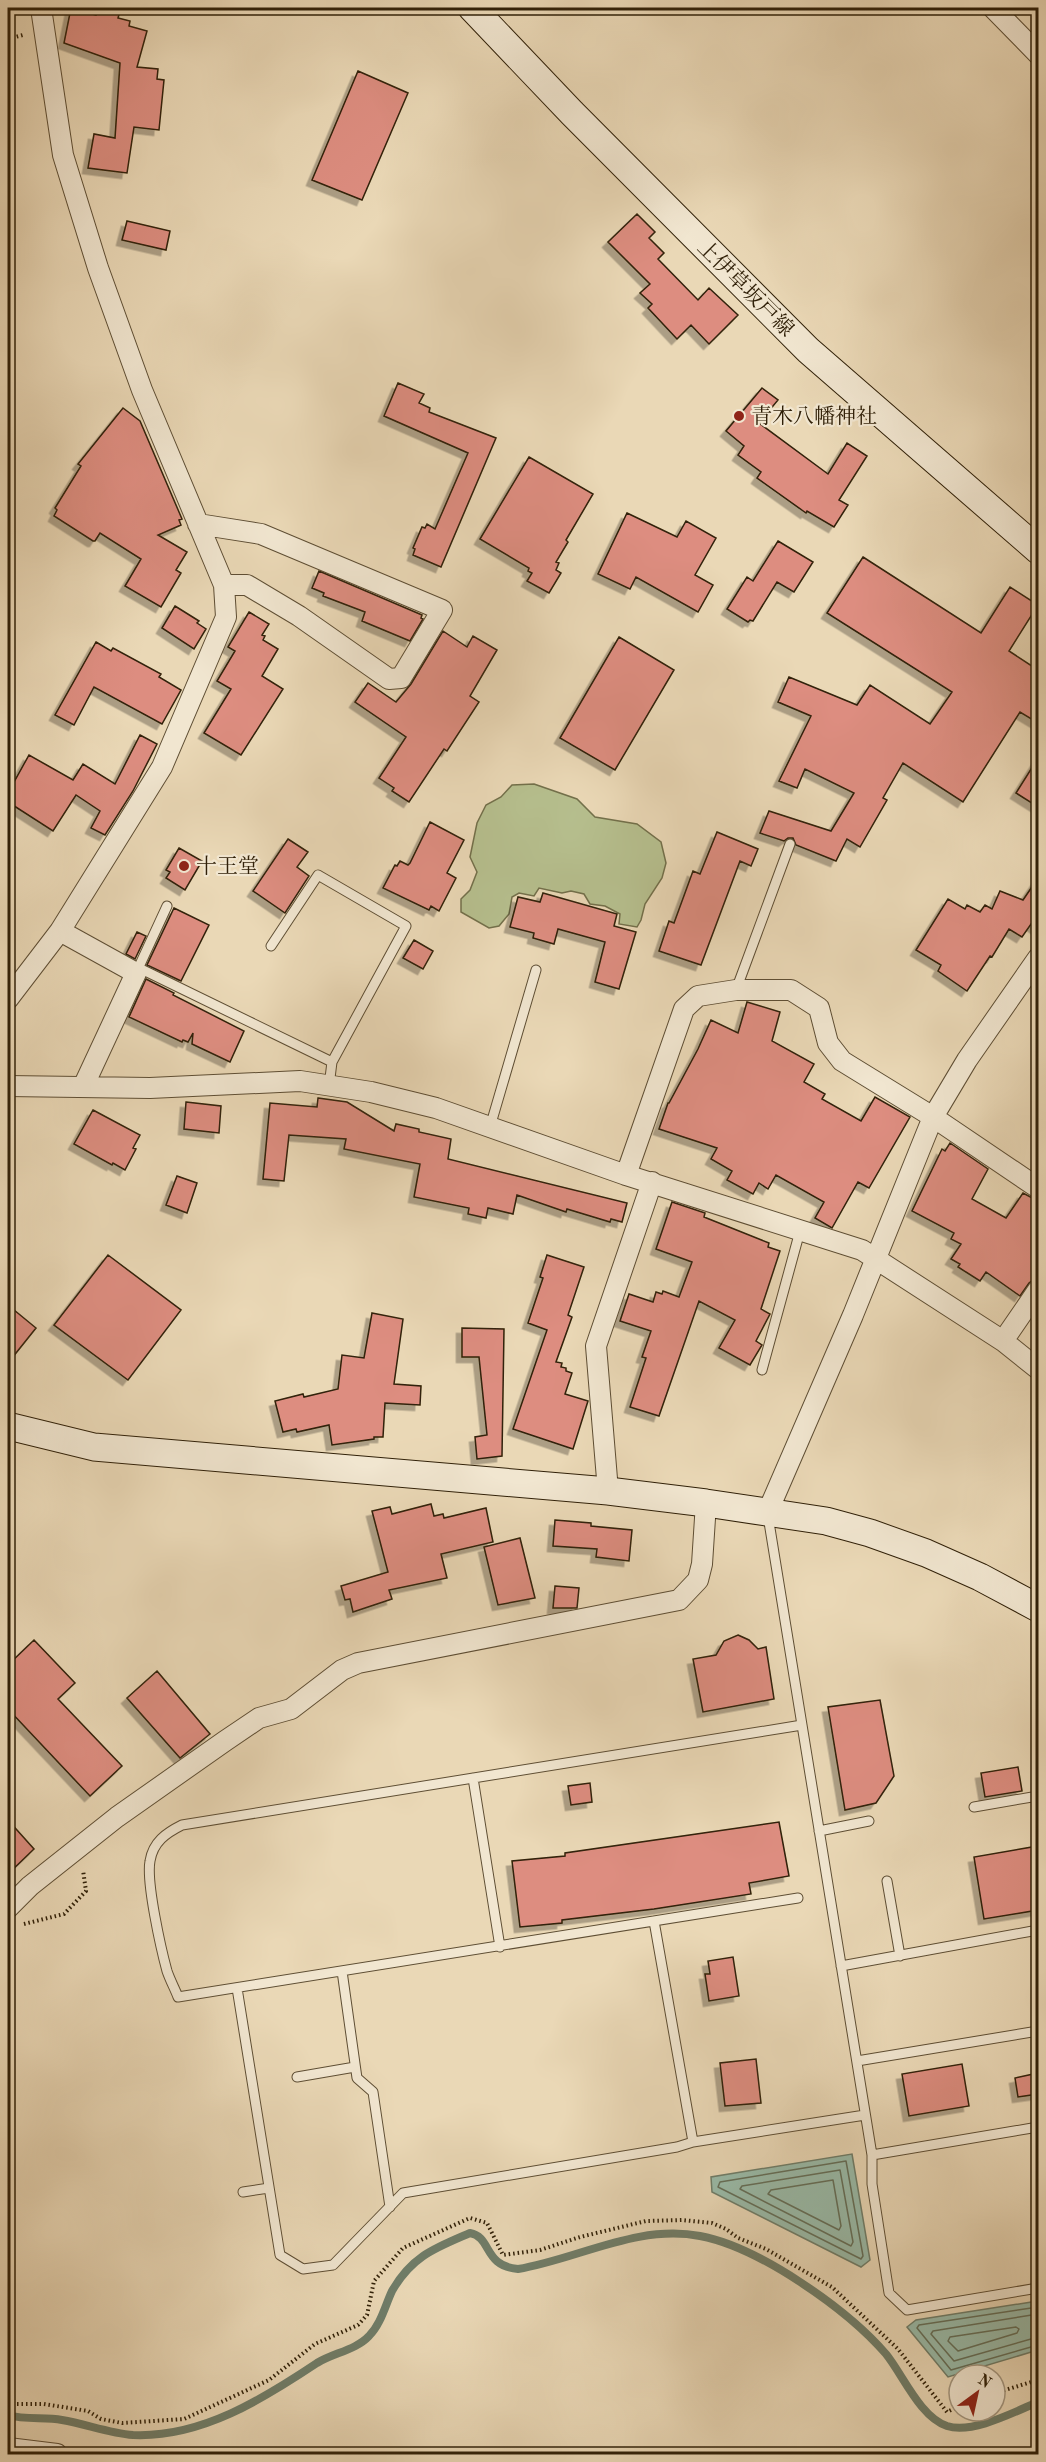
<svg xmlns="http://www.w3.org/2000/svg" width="1046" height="2462" font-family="'Old Standard TT','Noto Serif JP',serif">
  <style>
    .green { fill: #b6bf8e; stroke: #73704b; stroke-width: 1.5 }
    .water { fill: #99bba9; stroke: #6f7d69; stroke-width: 1.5 }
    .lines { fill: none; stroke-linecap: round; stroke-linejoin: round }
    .shore { stroke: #646e58; stroke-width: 1.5 }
    .stream { stroke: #6f7d69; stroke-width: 8 }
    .building { fill: #dd8d80; stroke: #302008; stroke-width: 1.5; filter: url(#shadow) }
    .lane-casing { stroke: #5e4e34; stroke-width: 11 }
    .street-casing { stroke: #5e4e34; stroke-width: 22 }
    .secondary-casing { stroke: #302008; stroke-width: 29 }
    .path { stroke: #302008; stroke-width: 4; stroke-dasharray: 1.5 3; stroke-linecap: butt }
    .lane { stroke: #f1e6d0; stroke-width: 9 }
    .street { stroke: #f1e6d0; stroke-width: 20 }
    .secondary { stroke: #f1e6d0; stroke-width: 27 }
    .poi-dot { fill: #8f2418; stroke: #f1e6d0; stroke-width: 2 }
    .labels { text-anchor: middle; stroke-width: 4.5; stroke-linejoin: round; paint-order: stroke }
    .street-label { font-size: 21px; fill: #302008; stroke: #f1e6d0 }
    .poi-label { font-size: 21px; fill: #302008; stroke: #f1e6d0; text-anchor: start }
  </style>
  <defs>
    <filter id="shadow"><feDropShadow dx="-5.5" dy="5.5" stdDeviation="0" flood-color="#0004"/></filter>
  </defs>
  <rect width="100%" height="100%" fill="#ead8b6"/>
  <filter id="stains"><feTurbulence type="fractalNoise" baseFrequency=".00333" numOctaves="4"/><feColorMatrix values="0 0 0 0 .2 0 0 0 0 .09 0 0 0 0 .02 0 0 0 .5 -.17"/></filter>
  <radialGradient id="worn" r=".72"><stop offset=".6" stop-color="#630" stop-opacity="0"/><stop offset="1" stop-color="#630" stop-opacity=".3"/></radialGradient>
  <path class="green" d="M534,784L577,799L595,817L637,824L661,842L666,863L662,878L645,904L641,920L637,927L619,924L620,914L605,906L590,904L584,894L571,891L562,893L539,888L534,896L519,893L512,897L509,914L499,926L489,928L461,912V899L470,890L477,872L470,857L477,823L486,805L501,797L512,785Z"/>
  <path class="water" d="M852,2154L870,2260L861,2267L712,2192L711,2177Z
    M1038,2301V2350L948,2377L907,2327L916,2320Z"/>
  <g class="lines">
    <path class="shore" d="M846,2161L863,2256L861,2259L718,2187L720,2182Z
      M840,2170L853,2242L851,2246L740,2189L742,2186Z
      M833,2180L841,2226L839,2230L768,2194L771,2190Z
      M1038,2307L919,2325L917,2328L951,2370L1038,2345
      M1038,2314L933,2331L931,2334L954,2361L1038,2337
      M1016,2327L1019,2329L1017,2333L958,2351L948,2341L950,2337Z"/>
    <path class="stream" d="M8,2415C25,2420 44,2417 62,2420C86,2424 109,2433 133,2435C201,2438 263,2399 317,2363C333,2353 356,2350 369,2336C381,2324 385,2306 392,2291C412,2256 435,2248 470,2233C492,2237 483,2266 518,2269C578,2259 637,2224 700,2236C759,2247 847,2309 886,2354C903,2375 920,2417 947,2426C973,2434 1014,2412 1038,2402"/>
  </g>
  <path class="building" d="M71,8L96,15L98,8H121L118,18L130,21L129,26L147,31L137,67L158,69L157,79L164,80L159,130L134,127L127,173L88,168L94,134L115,138L120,63L64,43Z
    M358,71L408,93L362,200L312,180Z
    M637,214L655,232L649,238L664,253L658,259L698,300L709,288L738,315L709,344L691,325L677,339L648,308L652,304L640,293L650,284L608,242Z
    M127,221L170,231L166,250L122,240Z
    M398,383L424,394L419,403L430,408L429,412L496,438L441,567L413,555L415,549L413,548L422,527L425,528L427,524L435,529L468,453L384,416Z
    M762,388L778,400L759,423L828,474L847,443L867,456L839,500L848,505L834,527L807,511L806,513L757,478L761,472L738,455L744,446L726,431Z
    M123,408L140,421L182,519L179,520L181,525L158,535L187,552L176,570L181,573L161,607L125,586L141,559L100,533L95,541H93L54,516L57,510L55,508L81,466L78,464Z
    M529,457L593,494L566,540L568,542L556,562L559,563L556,570L561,573L549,593L527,581L532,573L528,571L529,568L480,539Z
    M627,513L677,537L686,521L716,538L695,575L713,585L698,612L636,577L630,589L598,574Z
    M778,541L813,562L794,592L777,582L753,621L750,620L748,622L727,609L747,577L753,581Z
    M863,557L981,633L1010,587L1038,605L1009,651L1038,670V723L1020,712L963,802L903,763L883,798L887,800L860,847L847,839L836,861L796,845L793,838H788L784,841L760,833L769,811L831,831L854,793L805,769L797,788L779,781L811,716L778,702L789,677L857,705L870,685L930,724L952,692L827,613Z
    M319,571L422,615L421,618L423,619L410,641L362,621L365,612L323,596L324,593L312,588Z
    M175,606L199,621L197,623L206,629L194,649L162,628Z
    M249,612L269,624L262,635L265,636L263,640L278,649L262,676L283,689L241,755L204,733L231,689L217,681L235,651L228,647Z
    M443,631L467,647L473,636L497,650L470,696L479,702L447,751L444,749L409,802L392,791L394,788L379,778L406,737L355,702L368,683L396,702L411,684Z
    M619,637L674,670L615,770L560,738Z
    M96,642L111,651L113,648L161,674L159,677L181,690L162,724L94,687L74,725L55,715Z
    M140,735L157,744L133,791L105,835L91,828L100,811L76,795L53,831L8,802V793L29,755L73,780L83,764L115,784Z
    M1038,758V807L1016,793Z
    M430,822L464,840L447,873L456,878L439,911L431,906L429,910L383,888L395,865L397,866L400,861L408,865L410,863Z
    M717,832L758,849L751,866L740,861L701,965L659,951L669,921L674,923L693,871L700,874Z
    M288,839L308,852L297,867L309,876L285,913L253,891Z
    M179,848L202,861L185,890L166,878L170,872L166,870Z
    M1038,878V929L1031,924L1022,937L1009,929L992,957L990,956L967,991L938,971L941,965L916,950L948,899L965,909L967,905L980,912L985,905L992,909L1000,891L1023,900Z
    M543,893L617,914L614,926L636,932L619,989L595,982L605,942L558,929L554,944L533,938L534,933L510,927L518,897L540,902Z
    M174,908L209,925L181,981L147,965Z
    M137,932L146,936L135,959L126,954Z
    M414,940L433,951L423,969L403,958Z
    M146,979L174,993L173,995L244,1031L230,1062L192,1044L193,1033L188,1042L183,1040L182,1042L129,1017Z
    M747,1002L780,1012L772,1041L814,1064L804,1082L825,1094L822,1099L861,1121L875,1097L910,1117L869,1188L858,1182L832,1228L815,1218L824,1202L776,1175L768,1189L759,1183L753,1194L727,1180L732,1171L711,1159L717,1148L659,1129L668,1103H669L698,1049L711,1020L738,1033Z
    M318,1098L347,1102L394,1131L396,1124L419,1129V1132L451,1139L448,1159L627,1203L622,1222L611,1219L610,1222L567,1209L566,1212L517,1195L513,1214L488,1208L486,1218L468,1214L469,1208L414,1197L420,1164L344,1149L346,1139L289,1135L284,1181L263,1179L270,1103L317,1107Z
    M186,1102L221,1106L219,1133L184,1129Z
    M93,1110L140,1135L133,1148L136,1149L125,1170L113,1163L112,1165L74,1144Z
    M950,1143L988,1169L972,1199L1006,1218L1023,1193L1038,1201V1276L1029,1283L1020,1296L986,1272L980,1281L958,1267L960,1264L951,1259L961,1244L951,1239L954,1233L912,1211L942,1149L945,1151Z
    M177,1176L197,1183L187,1213L166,1205Z
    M672,1202L705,1213L704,1217L769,1243L768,1247L780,1251L761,1309L770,1314L756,1341L762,1345L750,1365L719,1348L735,1320L699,1301L659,1416L630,1407L646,1358L642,1357L651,1331L620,1321L629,1294L653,1302L656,1292L662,1294L663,1291L679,1297L692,1262L656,1249Z
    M108,1255L181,1310L128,1380L54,1325Z
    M547,1255L584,1267L568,1315L572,1317L556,1362L562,1363L561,1367L566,1368V1371L572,1373L565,1394L588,1401L573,1449L513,1429L547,1330L528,1323L543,1278L540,1277Z
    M8,1305L36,1328L8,1363Z
    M372,1313L403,1319L394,1384L421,1386L420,1405L385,1403L383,1437H374V1439L332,1445L329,1425L297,1432L296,1429L283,1432L275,1401L303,1394L304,1397L338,1389L342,1355L364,1358Z
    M462,1328L504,1329L502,1456L477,1459L475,1437L487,1435L479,1357H462Z
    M431,1504L434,1516L443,1514L444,1518L486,1508L493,1542L441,1554L447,1578L389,1590L392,1599L353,1612L350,1599L345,1600L341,1586L388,1572L372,1511L390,1507L392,1514Z
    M555,1520L591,1523V1526L632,1530L629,1561L596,1557L597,1549L553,1546Z
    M520,1538L535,1598L498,1605L484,1547Z
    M555,1586L579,1588L577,1608H553Z
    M738,1635L749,1640L758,1649L766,1647L774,1699L703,1712L693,1659L716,1655L724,1641Z
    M34,1640L75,1683L58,1699L122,1766L90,1796L8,1709V1665Z
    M157,1671L210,1734L180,1758L127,1698Z
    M880,1700L894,1776L876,1803L845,1810L828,1707Z
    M1018,1767L1022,1791L985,1797L981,1773Z
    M590,1783L592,1802L571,1805L568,1786Z
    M8,1820L34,1849L8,1874Z
    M779,1822L789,1876L749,1883L751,1894L654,1909L562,1920V1923L520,1927L512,1861L565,1856V1853Z
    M1038,1846V1910L984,1919L974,1857Z
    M733,1957L739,1996L709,2001L705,1974H710L708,1961Z
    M756,2059L761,2103L725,2106L720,2063Z
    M962,2064L969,2106L909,2116L902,2074Z
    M1038,2073V2094L1018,2097L1015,2078Z"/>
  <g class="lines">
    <g class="lane-casing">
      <path id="lane" d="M271,946L318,875L406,926L332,1062L329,1086
        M139,968L332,1062
        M137,971L167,906
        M736,990L790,844
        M490,1127L536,970
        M762,1370L800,1231
        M768,1516L872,2155L1038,2127
        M473,1778L500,1947
        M974,1807L1038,1796
        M819,1831L869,1821
        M887,1881L900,1956
        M798,1898L178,1997C175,1989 170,1980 167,1971C161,1949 146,1882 150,1861C153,1842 166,1833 182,1825L802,1725
        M654,1921L693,2142L865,2115
        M841,1966L1038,1930
        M342,1971L357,2078L373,2092L390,2207
        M237,1988L280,2255L303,2269L333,2265L403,2193L677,2147L693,2142
        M857,2061L1038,2031
        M297,2077L355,2067
        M872,2155V2184L889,2293L907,2310L1038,2288
        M243,2192L269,2188"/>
    </g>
    <g class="street-casing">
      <path id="street" d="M993,8L1038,54
        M198,524L261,534L442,610L401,678L389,679L299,616L247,585H224
        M60,931L136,973L83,1087
        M8,999L60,931L162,767L226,617L224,585L142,390L98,268L63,155L41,8
        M8,1086L150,1088L300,1081L371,1092L436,1108L626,1175L862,1250L1003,1341L1038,1369
        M626,1175L684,1009L698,996L736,990H791L819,1008L828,1043L842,1061L933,1117L1038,1188
        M1003,1341L1038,1290
        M608,1491L596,1346L652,1182
        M768,1511L853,1315L933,1117L967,1060L1038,958
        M8,1908L30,1886L117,1817L225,1741L259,1718L291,1709L342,1670L358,1663L679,1600L698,1580L702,1564L706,1503
        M8,2448L57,2454"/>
    </g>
    <g class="secondary-casing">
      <path id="secondary" d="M472,8L572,113L808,350L1038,550
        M8,1426L94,1447L608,1491L706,1503L826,1521L870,1533L926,1553L980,1577L1038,1608"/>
    </g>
    <path class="path" d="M8,39L23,35
      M24,1924L64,1914L86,1891L83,1870
      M995,2393L1038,2380
      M8,2404H44L88,2411L101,2419L122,2423L184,2419L269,2380L315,2344L358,2325L367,2315L374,2281L403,2248L470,2218L487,2223L503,2255L540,2250L580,2237L646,2221L682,2220L712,2223L726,2229L738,2238L766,2249L832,2287L898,2349L947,2412L959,2406"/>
    <use href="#lane" class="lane"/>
    <use href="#street" class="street"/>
    <use href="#secondary" class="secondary"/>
  </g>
  <g class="poi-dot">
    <circle cx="739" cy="416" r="6"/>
    <circle cx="184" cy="866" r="6"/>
  </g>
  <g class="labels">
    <g class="street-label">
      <text transform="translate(746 288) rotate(45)" y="7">上伊草坂戸線</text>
    </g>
    <g class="poi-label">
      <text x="751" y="423">青木八幡神社</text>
      <text x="196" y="873">十王堂</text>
    </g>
  </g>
  <rect width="1046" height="2462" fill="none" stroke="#ead8b6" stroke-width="30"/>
  <rect x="9" y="9" width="1028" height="2444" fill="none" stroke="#302008" stroke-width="3"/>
  <rect x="15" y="15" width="1016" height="2432" fill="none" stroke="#302008" stroke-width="1.5"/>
  <g transform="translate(977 2393) rotate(33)"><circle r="28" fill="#f1e6d0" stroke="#a49780" stroke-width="1.5"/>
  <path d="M0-4.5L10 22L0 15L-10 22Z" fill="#8f2418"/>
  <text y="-9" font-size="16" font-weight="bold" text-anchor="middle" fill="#302008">N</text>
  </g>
  <rect width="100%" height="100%" filter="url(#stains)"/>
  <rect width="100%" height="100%" fill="url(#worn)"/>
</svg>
